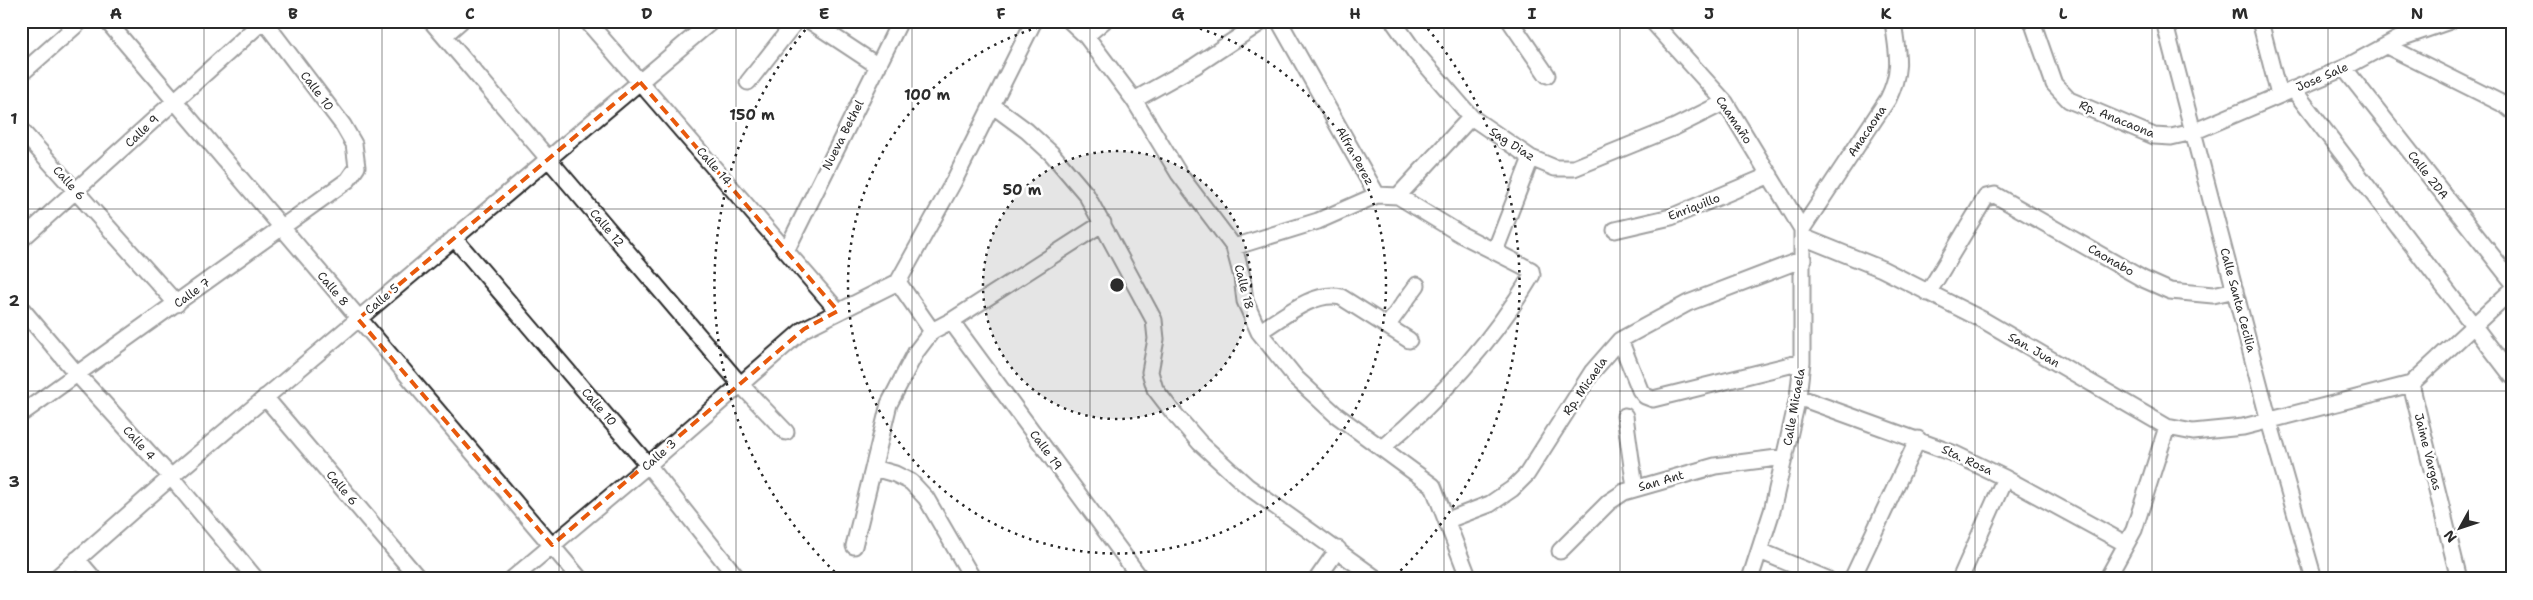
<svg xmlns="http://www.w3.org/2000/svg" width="2533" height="600" font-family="'Shantell Sans',sans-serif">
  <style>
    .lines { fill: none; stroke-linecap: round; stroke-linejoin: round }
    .minor-casing { stroke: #2b2b2b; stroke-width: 19 }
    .minor { stroke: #fff; stroke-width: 15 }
    .marked { fill: none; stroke: #e8590c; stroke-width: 4; stroke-dasharray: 10 6; stroke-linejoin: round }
    .grid { fill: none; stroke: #2b2b2b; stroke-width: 1; stroke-opacity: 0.55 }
    .ring { fill: none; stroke: #2b2b2b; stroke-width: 2.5; stroke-dasharray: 2.5 5 }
    .labels { text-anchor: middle; stroke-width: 5; stroke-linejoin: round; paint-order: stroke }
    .street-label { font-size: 12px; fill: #2b2b2b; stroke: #fff }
    .centre { fill: #2b2b2b; stroke: #fff; stroke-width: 2.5 }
    .ring-label { font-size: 15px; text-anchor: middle; font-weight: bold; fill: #2b2b2b; stroke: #fff; stroke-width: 5; stroke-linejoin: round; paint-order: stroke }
    .neatline { fill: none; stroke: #2b2b2b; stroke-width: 2 }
    .grid-label { font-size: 16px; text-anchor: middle; font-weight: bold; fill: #2b2b2b }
  </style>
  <rect width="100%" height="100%" fill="#fff"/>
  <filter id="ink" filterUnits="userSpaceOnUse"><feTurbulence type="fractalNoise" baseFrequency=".02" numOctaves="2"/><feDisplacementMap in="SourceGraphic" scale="10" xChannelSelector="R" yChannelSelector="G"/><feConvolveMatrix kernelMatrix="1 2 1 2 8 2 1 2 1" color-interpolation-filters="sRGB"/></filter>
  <g filter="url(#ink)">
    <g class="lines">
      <g class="minor-casing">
        <path id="minor" d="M107,21L580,579
          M431,21L740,384L786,432
          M587,21L838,311
          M810,21L878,66
          M1070,21L1086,36L1134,100L1179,174L1234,247L1242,277L1245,301L1259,332L1296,378L1335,414L1433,486L1469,579
          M1279,21L1377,195
          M1393,21L1415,52L1471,117L1531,158L1555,168H1574L1675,127L1725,102
          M1510,21L1547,75
          M1652,21L1725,102L1802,229V362L1798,397L1772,511L1750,579
          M2032,21L2054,84L2069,100L2154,136L2171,137L2193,132L2344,68L2398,39L2450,21
          M2164,21L2269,421L2314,579
          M2260,21L2279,95
          M444,36L461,21
          M1086,36L1104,21
          M2387,46L2505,105L2512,111
          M2344,68L2512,281
          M21,74L81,21
          M748,82L796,21
          M2293,89L2512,376
          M1134,100L1195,66L1263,21
          M992,105L1027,131L1052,154L1086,194L1154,320L1156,339L1150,372L1155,389L1172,411L1200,443L1247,486L1377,579
          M21,130L177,304
          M1398,196L1471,117
          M1802,229L1888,99C1903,68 1897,53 1893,21
          M1615,230L1671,217L1770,175
          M1803,237L1882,269L1983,320L2167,427L2193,432L2243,427L2411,384L2512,290
          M454,238L648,465L738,579
          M21,240L263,21
          M1234,247L1318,221L1377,195L1398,196L1462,235L1531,270L1532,275C1492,342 1442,397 1382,448
          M787,249L900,21
          M1495,251L1531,158
          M898,282L932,331
          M1928,293L1986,197L1995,195L2143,279L2170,291L2213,295L2235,290
          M21,308L77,374L171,477L256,579
          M951,321L1141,579
          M1387,326L1417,285
          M1259,332C1282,318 1314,290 1341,297L1409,340
          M1620,340L1640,390L1645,396L1653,399L1802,362
          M2411,384L2459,579
          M265,397L419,579
          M1798,397L1955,454L2005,478L2126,544
          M21,414L348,180L357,167L354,144L343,125L264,21
          M1625,416L1635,488
          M874,468L895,474L911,482L926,498L973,579
          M1448,520L1490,504L1512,489L1527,474L1592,372L1620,340L1688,303L1803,259
          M854,546L889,404L916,352L932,331L951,321L1103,223
          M1560,551L1609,502L1624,492L1715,466L1785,457
          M1760,551L1827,579
          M77,559L94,579
          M55,579L171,477L712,21
          M512,579L648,465L804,329L898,282L954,181L1034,21
          M1317,579L1338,549
          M1852,579L1918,439
          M1960,579L2005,478
          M2107,579L2134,530L2167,427"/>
      </g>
      <use href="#minor" class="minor"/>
    </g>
  </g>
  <path d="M0 0H2533V600H0ZM640,82L838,311L804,329L552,545L358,319Z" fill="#fff" fill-opacity=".55" fill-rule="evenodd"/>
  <path class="marked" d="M640,82L838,311L804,329L552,545L358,319Z"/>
  <path class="grid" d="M204,21V579M382,21V579M559,21V579M736,21V579M912,21V579M1090,21V579M1266,21V579M1444,21V579M1620,21V579M1798,21V579M1975,21V579M2152,21V579M2328,21V579M21,209H2512M21,391H2512"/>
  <circle cx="1117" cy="285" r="134" fill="#2b2b2b" fill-opacity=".12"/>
  <g class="ring">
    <circle cx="1117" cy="285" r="134"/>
    <path d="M1171 21A269 269 0 1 1 1063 21"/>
    <path d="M840 577A403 403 0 0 1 811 23M1423 23A403 403 0 0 1 1394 577"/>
  </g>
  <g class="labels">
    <g class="street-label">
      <text transform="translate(2322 77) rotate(-23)" y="4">Jose Sale</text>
      <text transform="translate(317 91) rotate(53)" y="4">Calle 10</text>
      <text transform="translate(2117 119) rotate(22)" y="4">Rp. Anacaona</text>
      <text transform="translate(1734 120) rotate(56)" y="4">Caamaño</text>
      <text transform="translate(142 131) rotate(-43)" y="4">Calle 9</text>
      <text transform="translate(1867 131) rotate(-56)" y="4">Anacaona</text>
      <text transform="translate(843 135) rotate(-63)" y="4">Nueva Bethel</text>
      <text transform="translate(1512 144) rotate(33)" y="4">Sag Diaz</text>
      <text transform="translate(1355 156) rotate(61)" y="4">Alfra Perez</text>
      <text transform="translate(714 166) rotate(49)" y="4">Calle 14</text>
      <text transform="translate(2428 175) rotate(52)" y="4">Calle 2DA</text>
      <text transform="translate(69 183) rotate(48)" y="4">Calle 6</text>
      <text transform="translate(1694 207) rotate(-21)" y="4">Enriquillo</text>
      <text transform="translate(607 228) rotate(50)" y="4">Calle 12</text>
      <text transform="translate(2111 260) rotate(30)" y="4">Caonabo</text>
      <text transform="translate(1244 287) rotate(76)" y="4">Calle 18</text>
      <text transform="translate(333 289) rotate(50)" y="4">Calle 8</text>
      <text transform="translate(192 293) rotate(-36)" y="4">Calle 7</text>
      <text transform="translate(382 299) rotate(-40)" y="4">Calle 5</text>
      <text transform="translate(2238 300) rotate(75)" y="4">Calle Santa Cecilia</text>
      <text transform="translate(2034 350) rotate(30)" y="4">San. Juan</text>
      <text transform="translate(1585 386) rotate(-55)" y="4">Rp. Micaela</text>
      <text transform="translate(599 407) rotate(49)" y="4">Calle 10</text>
      <text transform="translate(1794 407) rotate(-80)" y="4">Calle Micaela</text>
      <text transform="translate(139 443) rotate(48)" y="4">Calle 4</text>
      <text transform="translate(1046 450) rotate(54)" y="4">Calle 19</text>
      <text transform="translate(2428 452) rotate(76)" y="4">Jaime Vargas</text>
      <text transform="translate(659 455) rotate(-41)" y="4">Calle 3</text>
      <text transform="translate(1967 460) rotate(25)" y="4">Sta. Rosa</text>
      <text transform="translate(1661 481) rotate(-16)" y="4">San Ant</text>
      <text transform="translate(342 488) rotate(50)" y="4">Calle 6</text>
    </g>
  </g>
  <circle cx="1117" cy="285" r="8" class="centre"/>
  <g class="ring-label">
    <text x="927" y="100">100 m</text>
    <text x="752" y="120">150 m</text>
    <text x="1022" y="195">50 m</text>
  </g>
  <rect width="2533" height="600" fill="none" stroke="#fff" stroke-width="55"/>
  <g transform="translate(2460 528) rotate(230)" stroke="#ffffff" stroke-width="4" paint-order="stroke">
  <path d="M0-4L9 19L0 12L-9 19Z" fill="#2b2b2b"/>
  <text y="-8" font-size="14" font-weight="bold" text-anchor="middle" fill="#2b2b2b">N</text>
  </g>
  <rect x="28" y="28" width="2478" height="544" class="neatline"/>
  <g class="grid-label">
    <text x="116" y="19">A</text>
    <text x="293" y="19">B</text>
    <text x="470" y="19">C</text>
    <text x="647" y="19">D</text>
    <text x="824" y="19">E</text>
    <text x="1001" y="19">F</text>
    <text x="1178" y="19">G</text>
    <text x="1355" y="19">H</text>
    <text x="1532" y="19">I</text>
    <text x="1709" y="19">J</text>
    <text x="1886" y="19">K</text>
    <text x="2063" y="19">L</text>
    <text x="2240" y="19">M</text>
    <text x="2417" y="19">N</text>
    <text x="14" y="124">1</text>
    <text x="14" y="306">2</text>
    <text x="14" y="487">3</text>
  </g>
</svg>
